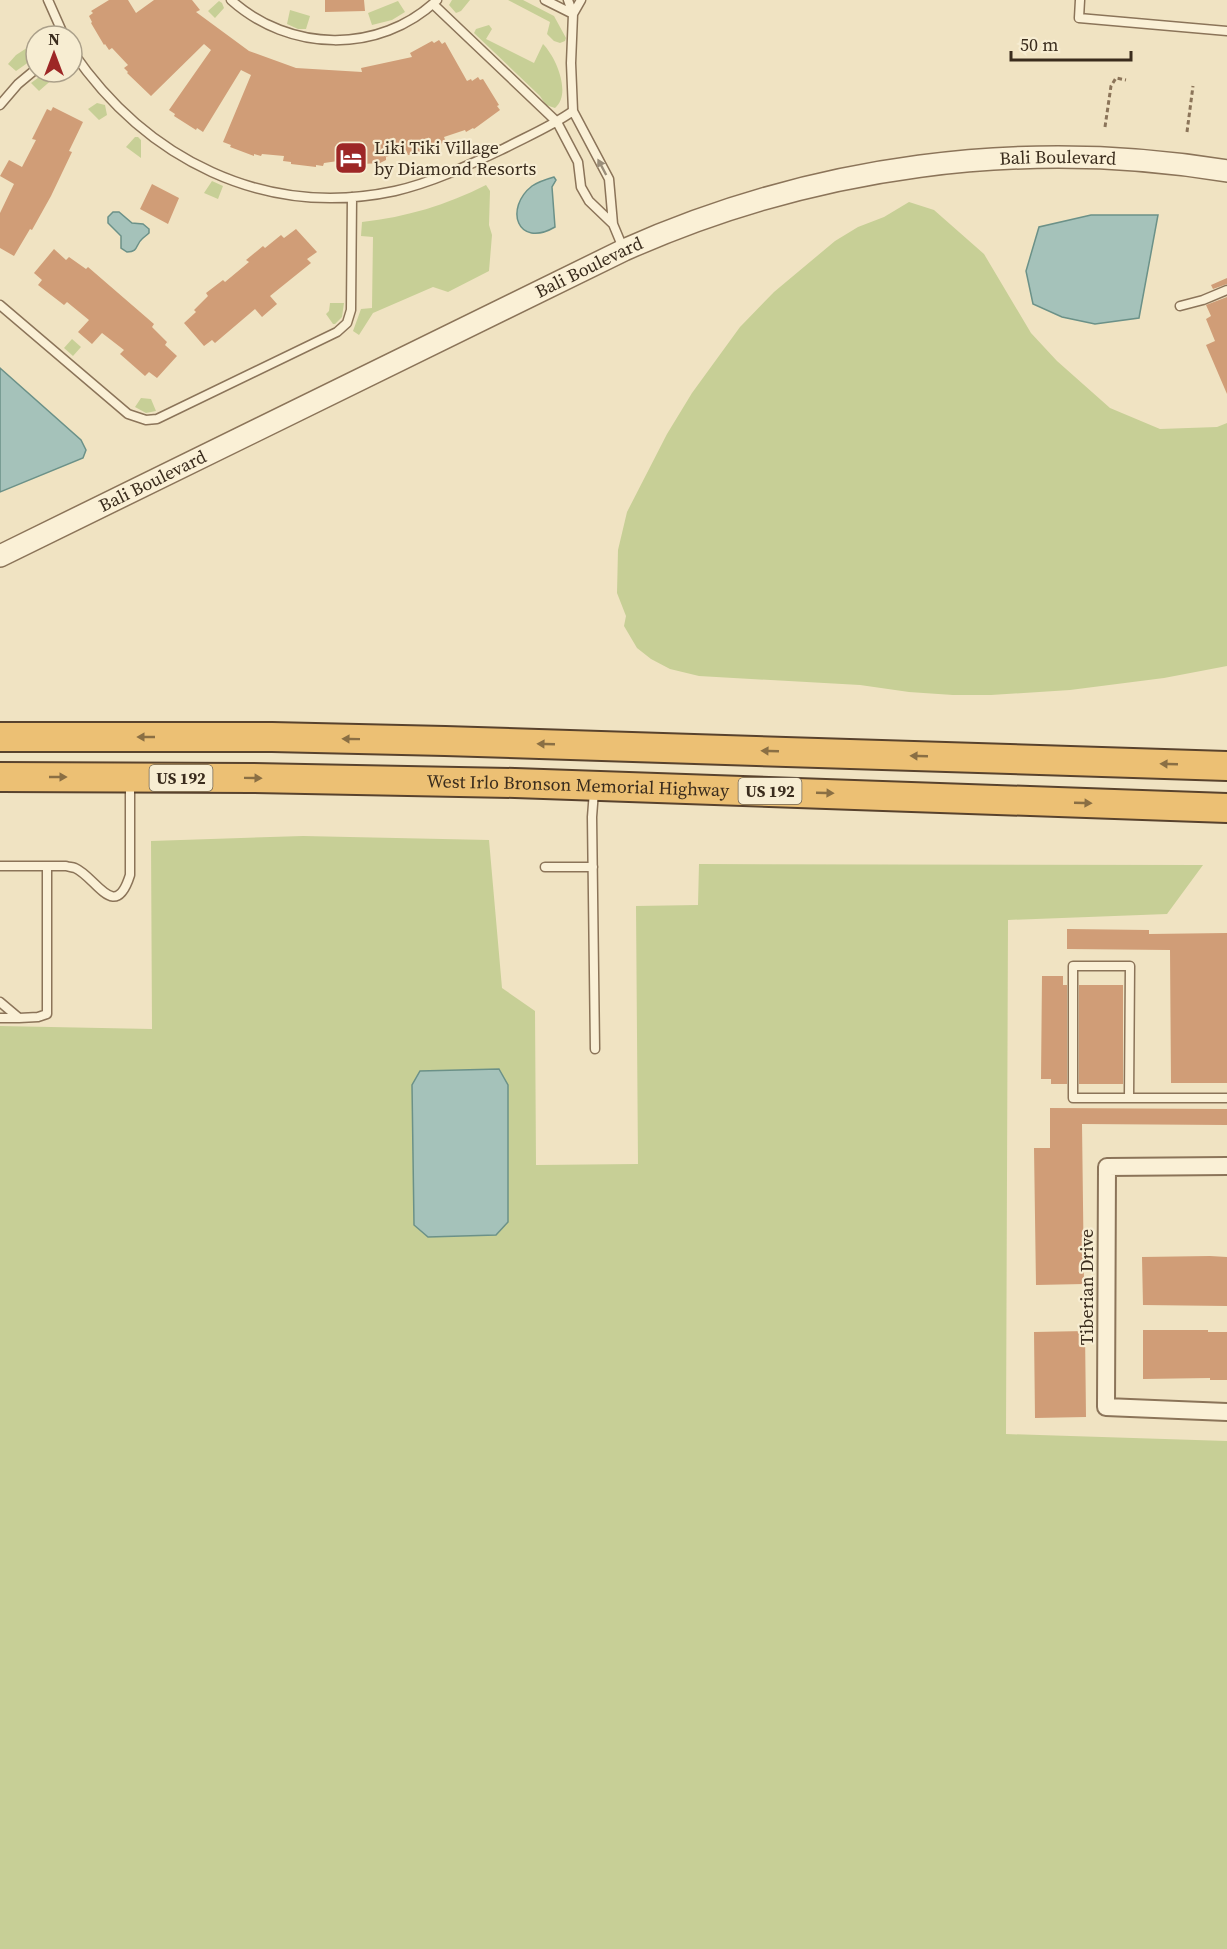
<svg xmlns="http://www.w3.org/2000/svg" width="1227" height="1949" font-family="'Source Serif 4',serif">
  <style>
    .green { fill: #c7cf96 }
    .water { fill: #a5c2ba; stroke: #6b9188; stroke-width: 1.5 }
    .building { fill: #d09d77 }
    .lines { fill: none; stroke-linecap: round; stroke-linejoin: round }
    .service-casing { stroke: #8b7459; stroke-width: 11 }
    .minor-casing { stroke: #8b7459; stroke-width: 20 }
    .tertiary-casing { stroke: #8b7459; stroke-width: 24 }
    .trunk-casing { stroke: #58422d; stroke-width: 32 }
    .path { stroke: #8b7459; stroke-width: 3; stroke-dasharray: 4.5 3; stroke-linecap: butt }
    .service { stroke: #faf0d6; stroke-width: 8 }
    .minor { stroke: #faf0d6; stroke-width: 16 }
    .tertiary { stroke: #faf0d6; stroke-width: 21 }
    .trunk { stroke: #ecc074; stroke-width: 28 }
    .oneway { fill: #9a8e7a }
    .oneway2 { fill: #8a6f44 }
    .labels { text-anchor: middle; stroke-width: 4.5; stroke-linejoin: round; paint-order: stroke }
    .shield { fill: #f7edd2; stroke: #736653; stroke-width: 1.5 }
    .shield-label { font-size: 16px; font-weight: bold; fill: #3a2c1d }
    .poi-label { font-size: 18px; fill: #3a2c1d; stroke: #f7edd2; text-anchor: start }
    .street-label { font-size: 18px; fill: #3a2c1d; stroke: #f7edd2 }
  </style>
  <rect width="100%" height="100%" fill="#f0e3c2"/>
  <path class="green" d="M452,0H470L461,11L456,13L449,5Z
    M508,0H523L554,16L566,38L565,41L560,43L554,41L547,34L550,22Z
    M219,1L222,3L224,8L215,18L208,11Z
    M398,1L405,12L392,20L372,25L368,13Z
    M290,10L310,16L306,29H298L287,24Z
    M489,25L492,29L486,39L534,63L543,44C556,57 572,94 555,108L546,105L540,96L474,33L476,29Z
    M36,42V57L16,71L8,64L16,55Z
    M46,72H53L55,77L39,91L31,83Z
    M97,103L105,105L107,115L99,120L88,109Z
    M135,137H138L141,140V158L126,147Z
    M212,181L223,186L218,199L204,193Z
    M486,185L490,191L489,225L492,235L489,271L448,292L433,287L373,313L359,335L353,331L361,309L372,308L373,237L361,236L362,222C407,217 446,205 486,185Z
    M909,202L934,210L984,254L1031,333L1057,361L1110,408L1160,429L1217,427L1227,423V666L1164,678L1070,690L991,695H953L909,692L860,685L699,676L670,669L651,659L637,648L624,626L626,616L617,593L618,550L627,512L667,434L692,393L740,327L774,292L835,241L858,227L884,217Z
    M330,303H344L342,317L335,324H333L326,314L329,311Z
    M72,339L81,347L73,356L64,348Z
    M141,398L151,399L156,411L146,413L135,407Z
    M303,836L489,840L502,988L535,1011L536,1165L638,1164L636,906L698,905L699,864L1203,865L1167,914L1008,920L1006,1434L1227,1441V1949H0V1026L152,1029L151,841Z"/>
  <path class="water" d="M554,177L556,180L552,187L555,227C517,249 504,208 532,186C538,182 547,179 554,177Z
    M113,212H119L132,223L143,224L149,229V233C147,235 144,237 142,239C135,245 139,252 127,252L121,248V236L108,223V217Z
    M1091,215H1158L1139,318L1095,324L1062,317L1033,304L1026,271L1039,227Z
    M0,368L81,440L86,450L83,458L0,492Z
    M499,1069L508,1085V1222L496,1235L428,1237L414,1225L412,1085L420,1071Z"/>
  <path class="building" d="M109,0H128L136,13L154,0H192L200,10L196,12L249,51L296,68L362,72L361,68L412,57L410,53L432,41L434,43L439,40L442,44L445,42L467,81L471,79L472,81L478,77L480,80L483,79L499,105L497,106L500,110L474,129L473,128L466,132L465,130L444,137L446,142L439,144L440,147L416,155L415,153L408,155L406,150L386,157V160L380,163L346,165L345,160L324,163L323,166L316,165V167L291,164V162L283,161L284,156L262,154L261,156L254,154V156L230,147L231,145L223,142L251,75L241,70L203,132L197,128L196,130L174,116L175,114L169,110L211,50L204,44L151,96L127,73L128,72L124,68L128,65L112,48L109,50L105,44L104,45L91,23L92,22L89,16L93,13L91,11Z
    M325,0H364L365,11L325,12Z
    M53,107L83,122L69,151L72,152L51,196L32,230L30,229L14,256L0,248V213L14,184L0,176L9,160L22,167L36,140L32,139L47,109L51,111Z
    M152,184L179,198L168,224L140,209Z
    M296,229L317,252L307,259L311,263L270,296L277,304L262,317L255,309L215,343L212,340L204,346L184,323L196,312L194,310L208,296L206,293L223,280L225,282L249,262L246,260L263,246L265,248L281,235L284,238Z
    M54,249L66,260L69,257L86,269L88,267L154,324L152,327L167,342L165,345L177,356L157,378L149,372L145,376L120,354L124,350L102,333L92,344L78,332L89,320L67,302L64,305L38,285L42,280L34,273Z
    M1227,278V284L1213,289L1211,285Z
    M1227,297V394L1206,345L1215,341L1206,319L1211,316L1206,305Z
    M1067,929L1149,930V934L1227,933V1083H1171L1170,950L1067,949Z
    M1042,976H1063V985H1067V1084H1051V1079H1041Z
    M1079,985H1123V1084H1079Z
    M1050,1108L1227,1109V1125L1082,1124L1084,1284L1036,1285L1034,1148H1050Z
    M1210,1256L1227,1257V1306L1143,1305L1142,1257Z
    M1143,1330H1208V1332H1227V1380H1210V1378L1143,1379Z
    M1085,1331L1086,1417L1035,1418L1034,1332Z"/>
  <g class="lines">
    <g class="service-casing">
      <path id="service" d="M48,0L64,36
        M231,0C289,52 379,55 437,0
        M545,0L573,14
        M568,0L573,14L571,63L573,111L609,179L613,224L623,248
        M1080,0L1079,18L1227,31
        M433,4L557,122L578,162L581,187L589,201L613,224
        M573,14L581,0
        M72,51C146,159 263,219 395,191C434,182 469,165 505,148C528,136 552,126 573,111
        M0,105L18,84L36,69
        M0,305L128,414L146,420L157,419L337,332L347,323L351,310L352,197
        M1180,306L1203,300L1227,290
        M594,791L592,817L595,1049
        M0,866H66C69,867 72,867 75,868C96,877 115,923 130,875V781
        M545,867H593
        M0,1002L19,1018L38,1017L47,1014V866
        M0,1018H19
        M1129,1098L1130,966H1073V1098H1227"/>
    </g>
    <g class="minor-casing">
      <path id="minor" d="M1227,1166L1107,1167L1106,1407L1227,1412"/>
    </g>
    <g class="tertiary-casing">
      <g id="tertiary">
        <path id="s1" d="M0,556L624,250C812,166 1023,137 1227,171"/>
      </g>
    </g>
    <g class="trunk-casing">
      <g id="trunk">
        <path d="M0,737H272L445,741L1227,766"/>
        <path id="s2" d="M0,777L251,778L515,783L1227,808"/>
      </g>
    </g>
    <path class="path" d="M1105,127L1111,86L1116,78L1126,80
      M1187,132L1193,86"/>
    <use href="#service" class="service"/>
    <use href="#minor" class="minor"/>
    <use href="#tertiary" class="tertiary"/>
    <use href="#trunk" class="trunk"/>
  </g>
  <defs><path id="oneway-solid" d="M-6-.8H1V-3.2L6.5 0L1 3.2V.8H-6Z" transform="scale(1.5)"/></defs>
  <use class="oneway" href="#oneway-solid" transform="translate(602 167) rotate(-118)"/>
  <g class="oneway2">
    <use href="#oneway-solid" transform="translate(146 737) rotate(180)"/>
    <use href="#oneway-solid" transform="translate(351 739) rotate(-179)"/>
    <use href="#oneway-solid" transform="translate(546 744) rotate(-178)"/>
    <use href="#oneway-solid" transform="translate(770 751) rotate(-178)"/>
    <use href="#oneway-solid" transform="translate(919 756) rotate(-178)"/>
    <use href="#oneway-solid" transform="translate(1169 764) rotate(-178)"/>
    <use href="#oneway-solid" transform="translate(58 777)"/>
    <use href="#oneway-solid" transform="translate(253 778) rotate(1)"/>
    <use href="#oneway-solid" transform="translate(825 793) rotate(2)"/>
    <use href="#oneway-solid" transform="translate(1083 803) rotate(2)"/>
  </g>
  <defs>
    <g id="hotel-square" transform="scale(1.725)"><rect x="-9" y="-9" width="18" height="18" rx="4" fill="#9d2726" stroke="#f7edd2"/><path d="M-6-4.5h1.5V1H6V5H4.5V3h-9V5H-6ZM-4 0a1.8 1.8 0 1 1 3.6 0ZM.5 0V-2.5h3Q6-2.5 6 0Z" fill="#fff"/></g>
  </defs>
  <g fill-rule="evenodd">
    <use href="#hotel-square" x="351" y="158"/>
  </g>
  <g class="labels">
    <g class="shield">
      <rect x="149.5" y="765" width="63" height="26" rx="4.5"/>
      <rect x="738.5" y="778" width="63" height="26" rx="4.5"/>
    </g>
    <g class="shield-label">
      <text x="181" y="784">US 192</text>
      <text x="770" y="797">US 192</text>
    </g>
    <g class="poi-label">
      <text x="374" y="154">Liki Tiki Village<tspan x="374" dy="21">by Diamond Resorts</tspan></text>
    </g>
    <g class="street-label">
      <text dy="6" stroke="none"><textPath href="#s1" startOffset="1142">Bali Boulevard</textPath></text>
      <text dy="6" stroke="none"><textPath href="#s1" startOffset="656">Bali Boulevard</textPath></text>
      <text dy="6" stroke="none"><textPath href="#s1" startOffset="170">Bali Boulevard</textPath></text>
      <text dy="6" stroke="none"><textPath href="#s2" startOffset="578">West Irlo Bronson Memorial Highway</textPath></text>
      <text transform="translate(1087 1287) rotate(-90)" y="6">Tiberian Drive</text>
    </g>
  </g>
  <g transform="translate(54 54)"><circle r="28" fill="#f7edd2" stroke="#aba08a" stroke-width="1.5"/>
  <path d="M0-4.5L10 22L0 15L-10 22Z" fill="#9d2726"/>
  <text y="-9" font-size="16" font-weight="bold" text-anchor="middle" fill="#3a2c1d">N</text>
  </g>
  <path d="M1011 51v9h120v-9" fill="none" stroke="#3a2c1d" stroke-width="3"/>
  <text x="1020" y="51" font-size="18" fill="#3a2c1d" stroke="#f7edd2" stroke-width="4.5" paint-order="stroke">50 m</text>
</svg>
